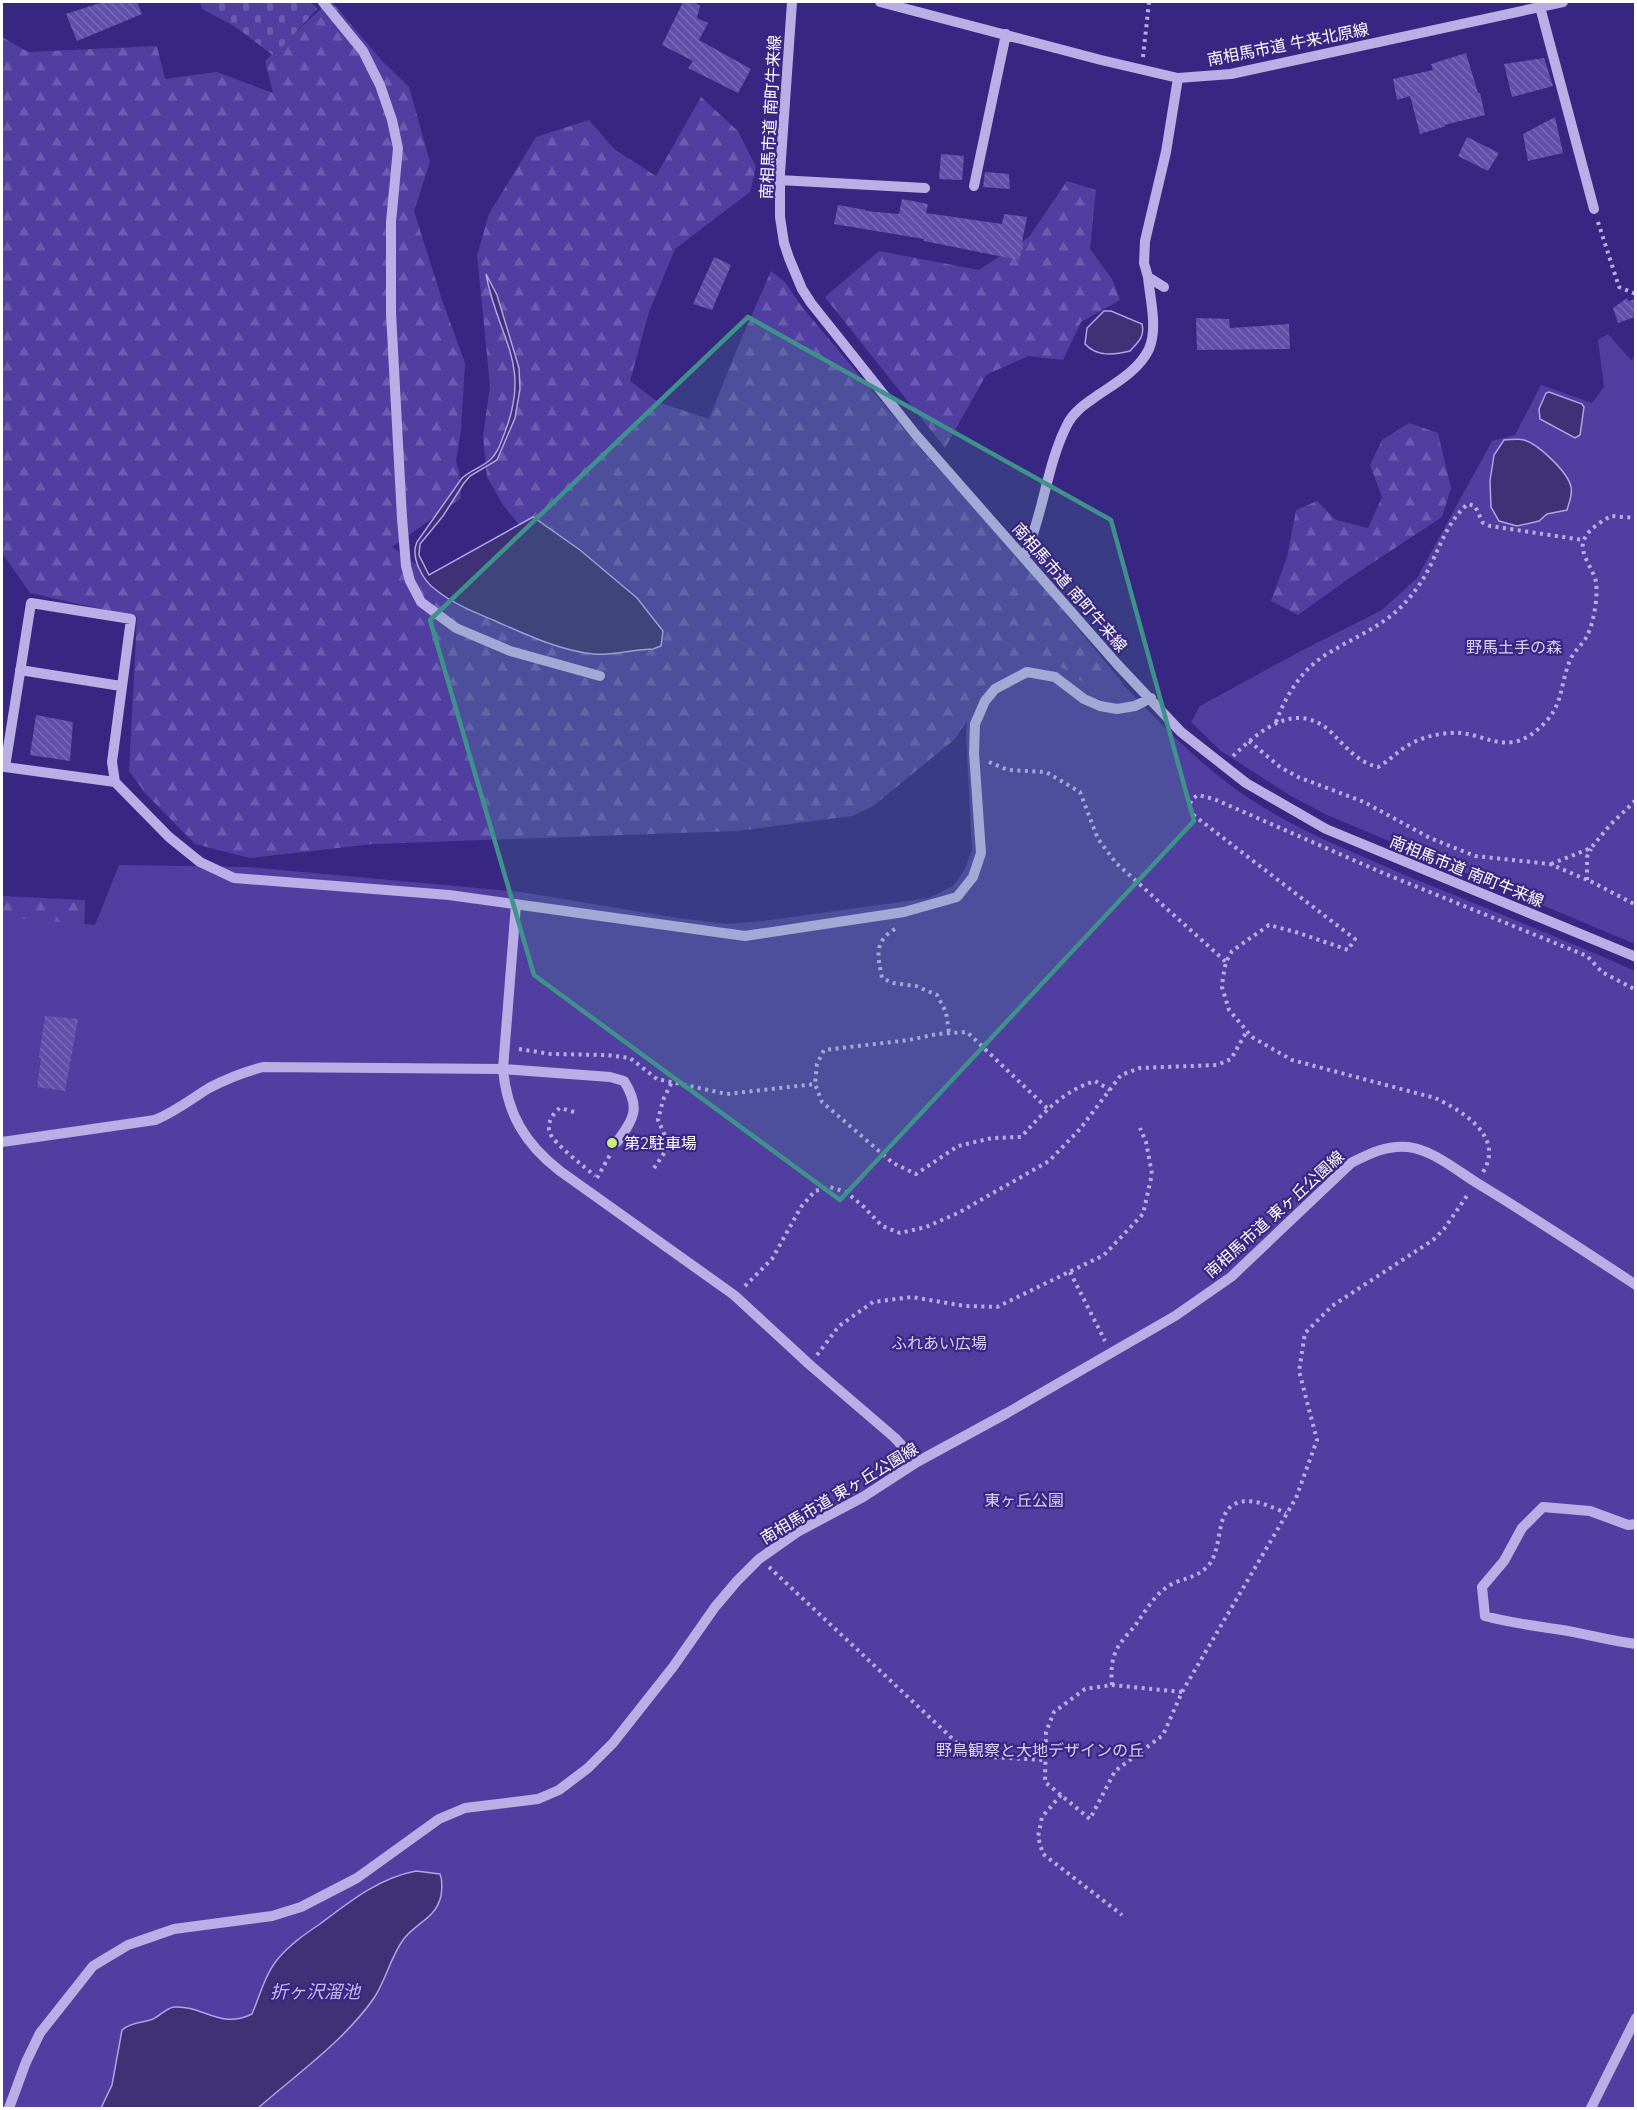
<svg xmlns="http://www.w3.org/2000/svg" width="1637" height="2110" font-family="Quicksand,'Noto Sans JP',sans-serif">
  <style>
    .forest { fill: url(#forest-firs) }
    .cemetery { fill: url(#cemetery-stones) }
    .park { fill: #503fa0 }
    .water { fill: #3f3176; stroke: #afa4e7; stroke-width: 1.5 }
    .building { fill: url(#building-back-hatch) }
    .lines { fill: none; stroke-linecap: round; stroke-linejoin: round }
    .path { stroke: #b9afe6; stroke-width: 4; stroke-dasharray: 3 4.5; stroke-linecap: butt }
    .minor { stroke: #b9afe6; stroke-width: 10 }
    .marked { fill: #3f918b; fill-opacity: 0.2; stroke: #3f918b; stroke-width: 4.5; stroke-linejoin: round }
    .poi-dot { fill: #c6ef75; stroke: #382782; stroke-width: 2 }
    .labels { text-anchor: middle; stroke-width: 4.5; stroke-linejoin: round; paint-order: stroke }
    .street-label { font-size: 16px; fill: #fff; stroke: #382782 }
    .park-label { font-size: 16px; fill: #d8d3f5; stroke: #382782 }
    .poi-label { font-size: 16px; fill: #fff; stroke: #382782; text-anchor: start }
    .water-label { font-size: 18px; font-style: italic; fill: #c3bbee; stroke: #382782 }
  </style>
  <defs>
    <pattern id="forest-firs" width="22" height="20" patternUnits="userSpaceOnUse" patternTransform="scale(1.5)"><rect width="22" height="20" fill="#503fa0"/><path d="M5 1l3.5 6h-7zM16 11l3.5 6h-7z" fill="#6a5cae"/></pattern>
    <pattern id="cemetery-stones" width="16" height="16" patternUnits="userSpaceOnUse" patternTransform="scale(1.5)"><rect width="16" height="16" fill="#503fa0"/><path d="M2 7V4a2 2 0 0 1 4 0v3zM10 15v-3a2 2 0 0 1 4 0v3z" fill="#6a5cae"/></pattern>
    <pattern id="building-back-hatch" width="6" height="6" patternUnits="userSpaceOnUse" patternTransform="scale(1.5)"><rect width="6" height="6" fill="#6050aa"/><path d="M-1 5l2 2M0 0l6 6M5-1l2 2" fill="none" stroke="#786ab7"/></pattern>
  </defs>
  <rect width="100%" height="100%" fill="#382782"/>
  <path class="forest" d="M328,2H332L382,61L409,87L430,162L414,211L442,300L465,363L461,430L456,461L459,471L461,498L392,547L447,587L534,543L503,505L487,477L483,436L490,386L477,255L489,214L536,137L589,120L614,149L656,176L701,97L738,131L756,167L750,192L675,249L649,312L630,381L658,402L709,419L737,349L771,271L785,282L802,307L927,456L1027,567L1122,682L1110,698H981L955,739L872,807L852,816L736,831L373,844L250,858L195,844L145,793L129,771L137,617L30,593L2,553V37L28,52L157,46L165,79L217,72L273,93L265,61Z
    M1067,181L1096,190L1090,249L1112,279L1120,300L1081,322L1063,360L1028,356L986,375L945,448L825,297L879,251L979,270L1029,237Z
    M1409,423L1438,433L1451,488L1442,517L1351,577L1298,615L1271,601L1287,557L1296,510L1317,501L1336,520L1368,528L1382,497L1370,465L1382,440Z
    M2,896L85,900L84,940L2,1115Z"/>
  <path class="cemetery" d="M200,2H311L317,9L274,56L234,26L202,9Z"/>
  <path class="park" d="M1608,334L1632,361L1635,352V944L1327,815L1291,796L1221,751L1191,722L1200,706L1299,652L1382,610L1417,578L1492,441L1515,435L1541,385L1592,403L1604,387L1598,340Z
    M1045,660L1066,670L1092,689L1103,688L1107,672L1104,665C1150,712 1195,763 1250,799C1298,831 1353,852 1405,875C1482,907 1559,937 1635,971V2108H2V917L95,925L119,865L248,867L521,892L671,917L727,924L763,921L929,898L953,886L964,871L972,850L966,736L967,714L991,678L1016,663Z"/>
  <path class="water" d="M486,274L497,295L519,368L520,389L515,418L497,460L470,476L464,483L443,516L420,544L419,555L429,575L533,517L580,550L637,598L663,631L661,646L653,649C635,649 609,656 593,654C558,650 525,634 493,620C474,612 452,603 436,590C423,581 410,557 417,542L462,478C471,470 482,467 490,460C498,453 501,442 505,432C532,362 497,337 486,274Z
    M1104,311H1111L1142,324C1145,337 1138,342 1130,351C1114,355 1097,357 1085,344L1087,328Z
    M1549,392L1582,404L1584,407L1580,435L1575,438L1540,419L1539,409L1546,393Z
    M1504,440C1510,440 1518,438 1524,440C1538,444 1568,472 1571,487C1573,495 1569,502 1567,510L1547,514L1539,521L1517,526L1499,521L1491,507L1490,481L1494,455Z
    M416,1871L440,1874C443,1881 442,1889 441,1896C435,1920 416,1922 403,1940C390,1958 386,1980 374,1998C344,2041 297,2074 258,2108H101L112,2085L122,2030C131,2022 143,2023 153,2019C160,2016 166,2008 174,2007C203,2005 220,2030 252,2014C260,1995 265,1975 277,1960C289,1945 305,1934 320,1924C350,1901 379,1878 416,1871Z"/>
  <path class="building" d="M103,2H137L142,14L77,41L66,14Z
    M683,2H693L700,6L697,18L708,23L699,40L751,69L738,93L688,68L693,61L662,45Z
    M1466,53L1478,93H1480L1485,115L1444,125L1446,126L1420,134L1410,96L1397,100L1393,79L1433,70L1431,64Z
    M1544,58L1553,86L1512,97L1504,64Z
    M1555,117L1563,153L1528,161L1523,134Z
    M1467,137L1499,153L1488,171L1458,156Z
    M941,154L964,156L962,180L939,179Z
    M985,172L1009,174L1010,189L983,187Z
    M902,199L928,204L926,213L1002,224L1004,214L1027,217L1022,242L1024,243L1019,260L924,241V239L834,224L838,205L866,210V211L899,214Z
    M714,257L731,265L712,310L693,304Z
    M1627,298L1628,301L1635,299V317L1618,323L1613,308Z
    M1196,318L1229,319L1230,328L1289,324L1290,349L1197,350Z
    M36,715L73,722L70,761L30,755Z
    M45,1016L78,1019L65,1091L37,1087L41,1058L39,1057Z"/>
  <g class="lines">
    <path class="path" d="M1143,57L1149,2
      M1598,222L1619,287L1636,294
      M1276,722C1286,695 1302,669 1327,654C1353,638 1383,626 1404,604C1412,595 1420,585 1426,574C1439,550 1447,521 1468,504L1475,506L1483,523L1490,526L1583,540
      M1249,741L1280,767L1298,777L1364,802L1430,838L1475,856L1550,864L1592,882L1636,905
      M1233,756C1259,731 1295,700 1330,731C1345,746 1357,762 1378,767C1389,761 1397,752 1407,746C1419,738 1436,734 1450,733C1483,730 1504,758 1537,730C1566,706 1558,687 1571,658C1575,650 1583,644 1587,636C1594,622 1598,597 1596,582C1594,570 1578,552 1584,540C1588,529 1601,522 1611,516L1636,518
      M989,762L1008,770L1046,772L1080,792L1098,839L1116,863L1226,962
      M1551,864L1591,848L1610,825L1636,800
      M1587,880V857L1591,849
      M895,929C873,942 878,957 882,978L893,983L916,986L937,995L946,1012L949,1033
      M519,1049L551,1054L607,1055L630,1058L657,1079L727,1094L815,1084
      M1047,1108L967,1032L937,1034L909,1040L824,1050L817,1064L815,1084L822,1102L893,1163L916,1174L958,1146L992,1138L1021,1137C1043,1113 1063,1091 1095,1081L1110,1090
      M574,1112L560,1108C553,1113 546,1124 550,1133C554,1144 585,1167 595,1176
      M654,1168L667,1149V1140L658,1120L663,1100L672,1082
      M1483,1172C1505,1137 1463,1111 1435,1098L1292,1060L1252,1037L1229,1010L1222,987L1223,977L1226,962L1232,951L1269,925L1299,933L1348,950L1355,939L1192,814L1190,804L1192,799L1198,795L1214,799L1383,873L1587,956L1602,972L1636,990
      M597,1178L611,1153
      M1070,1272L1105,1341
      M745,1286L772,1259L801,1207L815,1191L830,1187L846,1192L864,1207L882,1226L900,1233L926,1227L958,1213L1049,1161L1080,1129L1121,1075L1140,1068L1217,1065L1231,1059L1247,1031
      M817,1355L839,1326L873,1302L912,1297L965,1306L997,1307L1104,1255L1143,1214L1152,1174L1146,1142L1140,1128
      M769,1567L971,1756L1044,1760
      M1112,1685C1111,1673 1111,1660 1117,1649C1121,1641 1128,1634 1134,1627C1146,1611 1155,1592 1174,1583C1186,1578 1197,1577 1207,1567C1223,1551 1215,1516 1233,1505C1249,1495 1271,1507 1286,1513
      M1182,1692L1112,1685L1085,1689L1054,1712L1046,1732L1045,1782L1090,1819L1115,1771L1163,1735L1182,1692L1296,1498L1317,1440L1299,1371L1305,1333L1332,1306L1433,1240L1444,1229L1469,1193
      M1061,1795L1042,1817L1038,1837L1043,1854L1122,1915"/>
    <path class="minor" d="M323,2L363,51L380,85L392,120L398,148L391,222V313L402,518L406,566L410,581L421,602L456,628L510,651L600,676
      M792,2L780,173V217L784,243L789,258L802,289L811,303L916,435L1117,664L1181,732L1246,783L1326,829L1636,957
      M880,2L1101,60L1178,78L1231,74L1563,2
      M1540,7L1594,209
      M779,180L925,188
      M974,186L1006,34
      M1164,287L1148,277L1144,263L1145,241L1166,152L1178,78
      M1024,558C1044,514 1046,465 1068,423C1075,410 1087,403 1098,395C1116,383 1139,370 1149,349C1158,328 1150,299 1148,277
      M20,670L121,686
      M115,782L5,767L31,603L131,619L112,762L115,782L169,837L200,862L234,878L449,895L745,936L904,912L957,897L973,877L981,853L974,753L975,724L985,701L995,689L1027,672L1055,677L1084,699L1100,706L1117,709L1135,706L1151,698
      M516,904L503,1069C507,1114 525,1144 560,1171L734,1295L810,1365L895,1438L917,1462
      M2,1142L155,1120C175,1112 191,1099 209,1088C226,1079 244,1072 263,1067L503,1069L610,1077L624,1081C641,1108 634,1118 617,1142
      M1636,1524L1628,1525L1590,1511L1543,1507L1522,1528L1504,1561L1482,1587L1485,1616C1510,1623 1536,1626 1562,1630C1587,1634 1610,1641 1636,1644
      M9,2108L26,2062L40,2033L93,1966L128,1945L174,1929L272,1916L301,1907L357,1878L439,1819L465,1808L538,1799L559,1790L588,1768L613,1743L673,1667L715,1607L737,1581L759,1559L799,1531L863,1497L917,1462L1007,1413L1175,1316L1231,1277L1351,1163C1369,1154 1386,1145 1408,1147C1433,1150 1456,1170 1477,1183C1530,1215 1583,1250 1636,1285
      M1591,2108L1636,2018"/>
  </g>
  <path class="marked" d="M748,317L1111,520L1194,821L840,1200L534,975L430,620Z"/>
  <circle class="poi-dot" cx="612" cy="1143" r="6"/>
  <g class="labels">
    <g class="street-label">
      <text transform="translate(1288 44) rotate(-11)" y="6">南相馬市道 牛来北原線</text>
      <text transform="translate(770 117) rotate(-87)" y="6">南相馬市道 南町牛来線</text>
      <text transform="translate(1070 587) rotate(49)" y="6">南相馬市道 南町牛来線</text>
      <text transform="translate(1467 871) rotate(22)" y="6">南相馬市道 南町牛来線</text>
      <text transform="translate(1274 1214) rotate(-42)" y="6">南相馬市道 東ヶ丘公園線</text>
      <text transform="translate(839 1493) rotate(-31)" y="6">南相馬市道 東ヶ丘公園線</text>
    </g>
    <g class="park-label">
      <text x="1514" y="653">野馬土手の森</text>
      <text x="939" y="1349">ふれあい広場</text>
      <text x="1024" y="1506">東ヶ丘公園</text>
      <text x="1040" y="1756">野鳥観察と大地デザインの丘</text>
    </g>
    <g class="poi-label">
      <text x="624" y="1149">第2駐車場</text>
    </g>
    <g class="water-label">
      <text x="315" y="1998">折ヶ沢溜池</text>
    </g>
  </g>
  <rect width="1637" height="2110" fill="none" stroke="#ffffff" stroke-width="6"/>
</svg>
